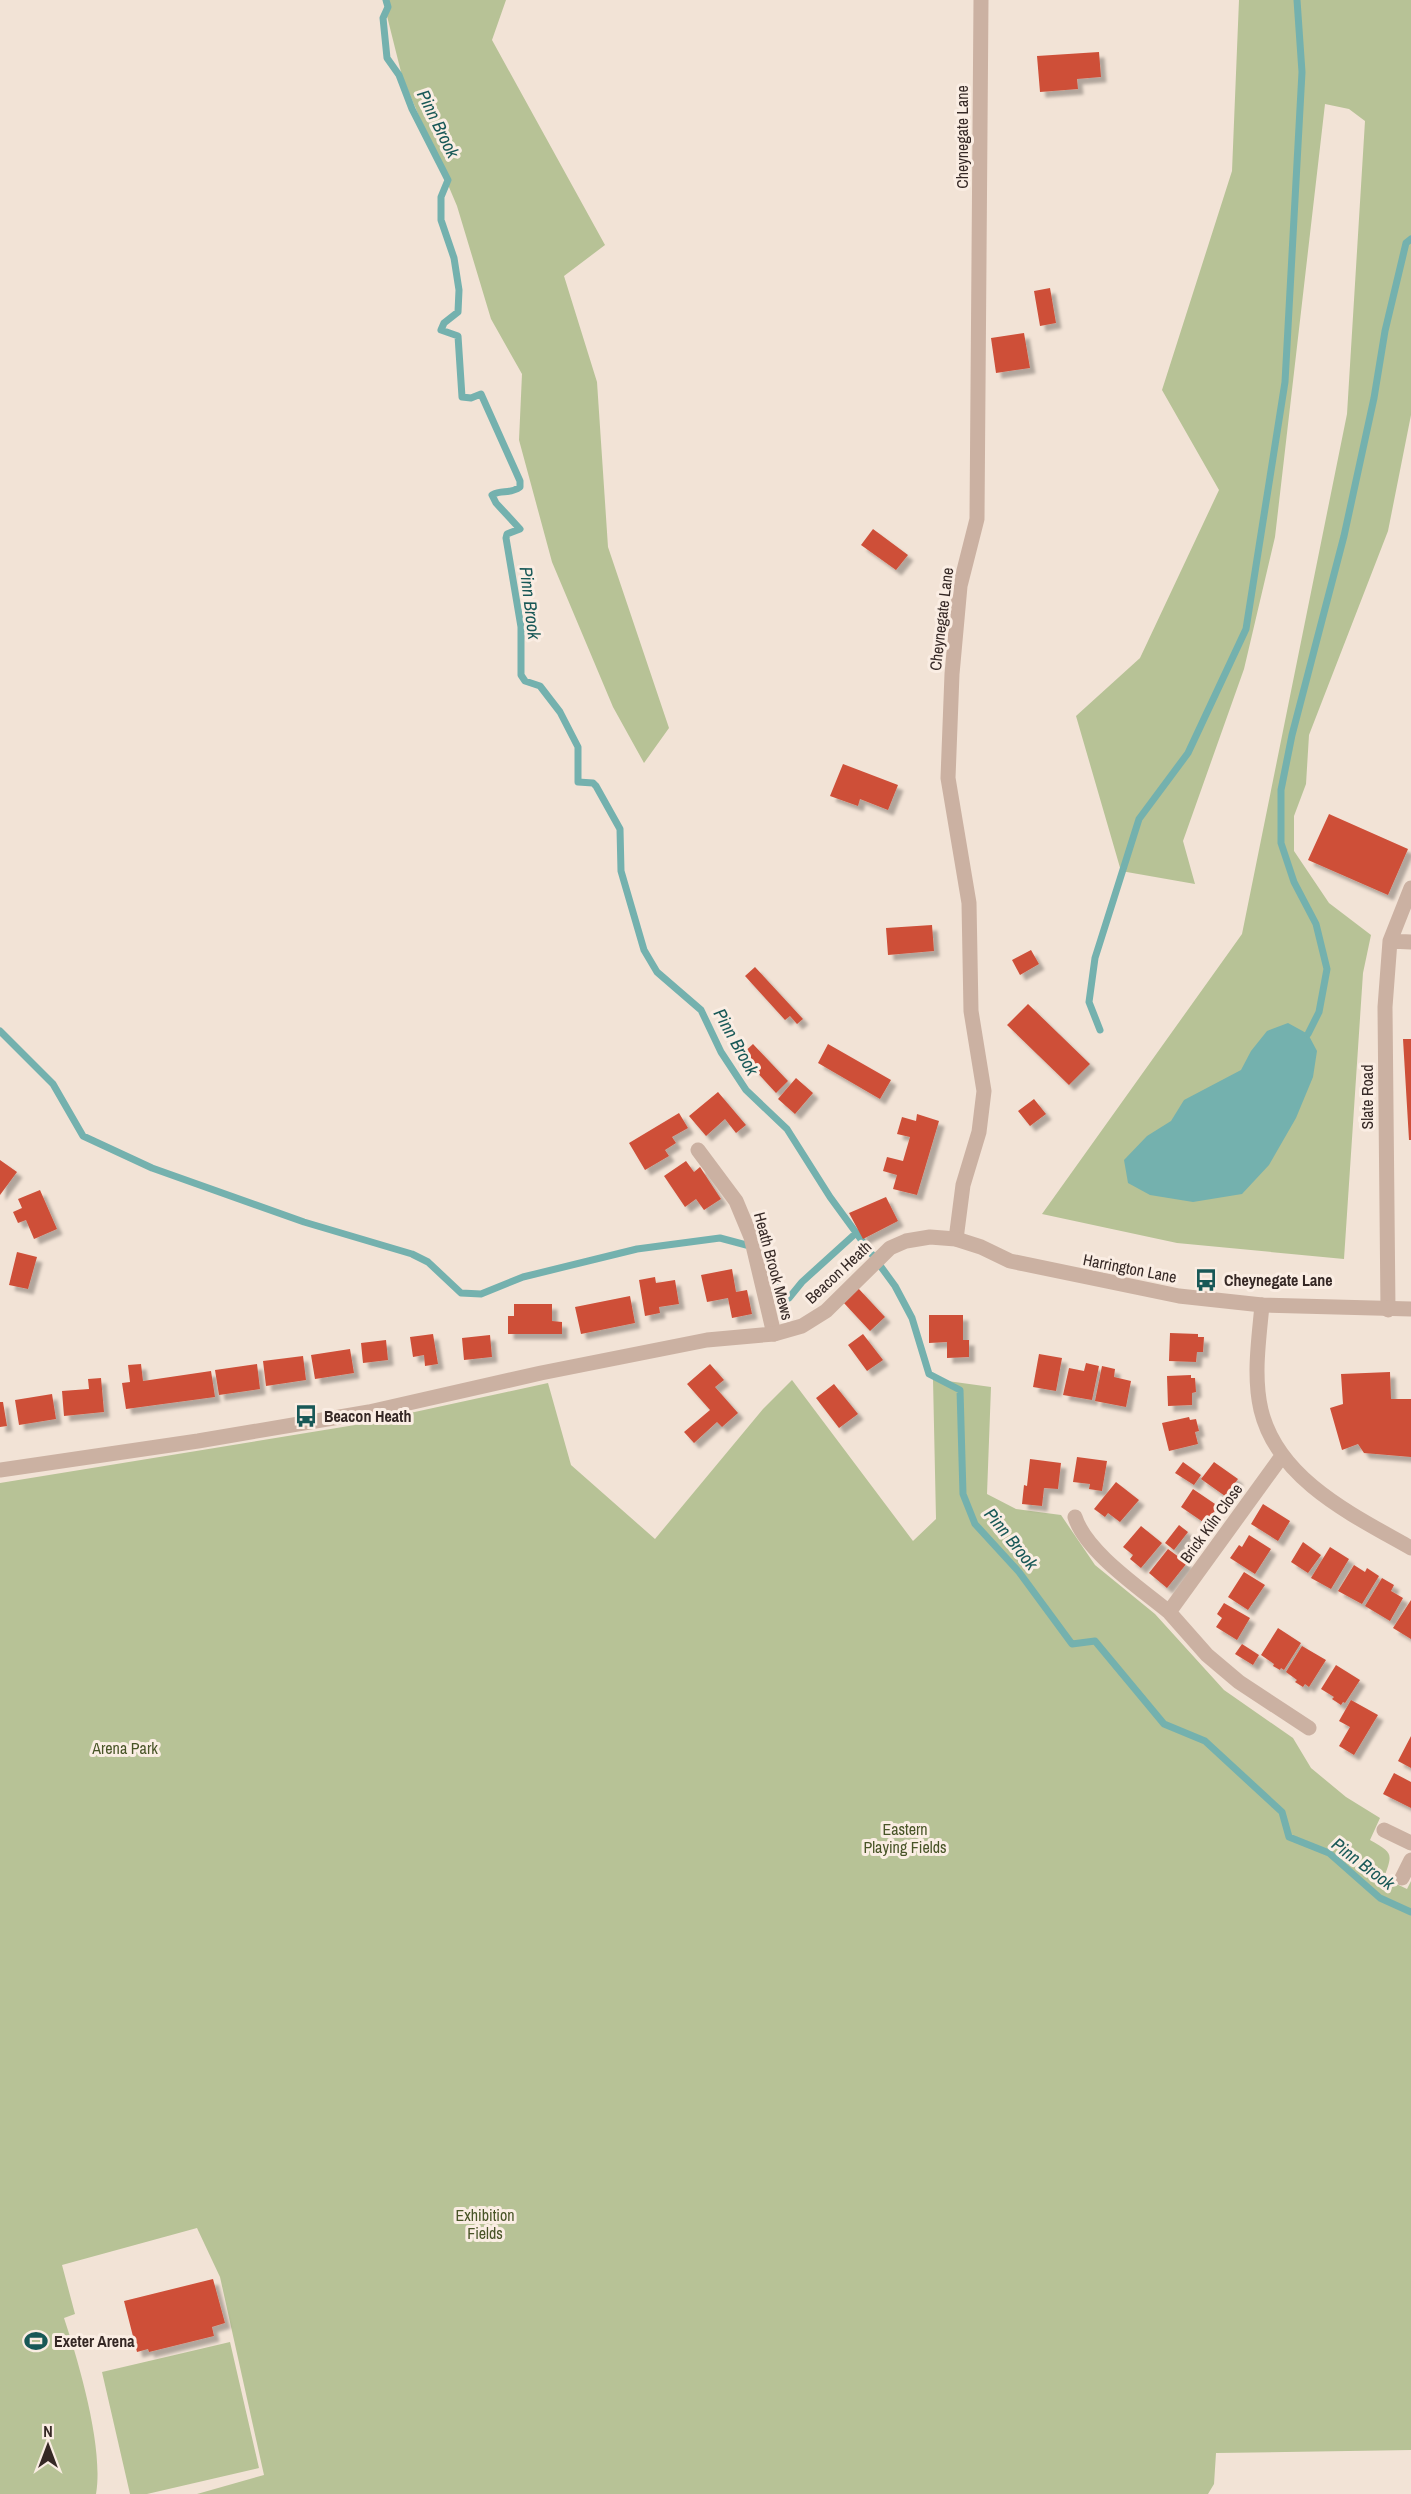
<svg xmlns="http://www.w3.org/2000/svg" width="1411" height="2494" font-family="'Archivo Narrow',sans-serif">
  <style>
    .green { fill: #b7c296 }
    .water { fill: #74b1ae }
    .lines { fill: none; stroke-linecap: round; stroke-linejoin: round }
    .stream { stroke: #74b1ae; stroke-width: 7 }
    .building { fill: #ce4f39; filter: url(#shadow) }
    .minor { stroke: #cbb1a2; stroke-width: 15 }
    .tertiary { stroke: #cbb1a2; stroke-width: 15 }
    .labels { text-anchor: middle; stroke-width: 6; stroke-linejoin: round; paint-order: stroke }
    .street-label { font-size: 16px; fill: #352825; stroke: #faede3 }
    .poi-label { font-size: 16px; font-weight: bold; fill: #352825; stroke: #faede3; text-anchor: start }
    .park-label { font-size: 16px; fill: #485427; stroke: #faede3 }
    .water-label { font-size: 18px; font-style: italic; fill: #185857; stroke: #faede3 }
  </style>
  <defs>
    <filter id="shadow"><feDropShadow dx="5.5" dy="5.5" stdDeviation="1.5" flood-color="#0004"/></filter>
  </defs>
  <rect width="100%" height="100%" fill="#f2e3d6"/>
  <path class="green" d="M383,0H506L492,40L605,245L564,276L597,382L608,547L669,728L644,763L613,707L552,562L519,440L522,374L491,319L457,206L402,76Z
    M1239,0H1411V415L1388,531L1309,735L1306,784L1294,816V851L1329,903L1371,935L1363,973L1344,1259L1177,1243L1042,1214L1242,934L1347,414L1365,121L1349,109L1325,104L1275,537L1244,669L1183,841L1195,884L1121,871L1076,716L1140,658L1219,490L1162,390L1232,171Z
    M933,1379L991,1387L987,1494L1016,1509L1061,1515L1095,1565L1155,1614L1224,1690L1293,1738L1311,1768L1346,1797L1380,1818L1370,1840C1393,1853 1393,1853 1384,1878L1407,1889L1411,1881V2450L1216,2453L1214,2484L1208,2494H197L264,2475L220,2277L197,2228L62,2265L75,2314L64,2318C79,2363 104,2448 96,2494H0V1483L355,1425L548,1383L571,1465L655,1539L763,1409L792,1380L913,1541L936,1519Z
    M230,2342L259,2468L147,2494H130L102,2372Z"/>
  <path class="water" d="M1288,1023L1308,1034L1317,1051L1313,1077L1296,1118L1269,1165L1242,1194L1193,1202L1150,1195L1128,1183L1124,1160L1147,1136L1171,1121L1184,1100L1241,1070L1251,1051L1267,1031Z"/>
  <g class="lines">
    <path class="stream" d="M386,0L388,7L383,18L387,58L399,75L412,109L448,180L441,197V220L454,258L459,290L458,312L444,323L441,330L458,336L462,397L471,398L481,394L520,481V487C509,495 502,489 492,495L496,503L520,529L507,534L506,538L521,627V675L525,681L540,686L560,712L578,747V782L593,783L596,786L620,829L621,871L644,950L657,972L701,1010L721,1052L746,1090L787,1129L830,1197L895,1286L912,1318L929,1374L960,1390L963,1494L975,1524L1019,1572L1072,1644L1095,1641L1164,1724L1205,1741L1282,1812L1289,1837L1329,1853L1380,1898L1411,1912
      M1100,1030L1089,1002L1095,958L1139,819L1188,753L1246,629L1285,382L1302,72L1297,0
      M0,1031L53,1084L83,1136L152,1168L304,1222L412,1254L428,1262L461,1293L481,1294L523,1277L637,1249L720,1238L750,1246L770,1257L779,1293L789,1298L802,1282L856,1233
      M1308,1034L1319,1012L1327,969L1316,924L1294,882L1281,843V790L1292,735L1344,536L1374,398L1385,331L1406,243L1411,239"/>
  </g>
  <path class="building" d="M1099,52L1101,77L1077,79L1078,89L1040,92L1037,56Z
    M1050,288L1056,323L1040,326L1034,291Z
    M1024,333L1030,368L996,373L991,338Z
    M873,529L908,555L896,570L861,545Z
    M843,764L898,785L888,810L860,799L858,806L830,796Z
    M1329,814L1408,849L1388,895L1308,860Z
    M932,925L934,951L888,955L886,928Z
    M1031,950L1039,964L1020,975L1012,960Z
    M755,967L803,1019L797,1024L790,1016L785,1020L745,976Z
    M1028,1004L1090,1064L1069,1085L1007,1025Z
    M1403,1039H1411V1140H1409Z
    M753,1044L788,1081L776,1093L741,1055Z
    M828,1044L891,1080L880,1099L818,1063Z
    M796,1078L813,1093L795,1114L778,1099Z
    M718,1092L746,1125L736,1133L725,1119L706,1136L689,1116Z
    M1034,1099L1046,1114L1030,1126L1018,1111Z
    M679,1113L688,1128L672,1137L676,1143L665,1150L669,1156L645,1170L629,1143Z
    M917,1114L939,1121L917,1195L893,1189L897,1175L883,1171L887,1157L903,1161L910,1137L897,1134L902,1117L916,1121Z
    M0,1160L17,1172L0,1195Z
    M686,1161L694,1172L700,1167L721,1199L704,1210L696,1199L685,1207L664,1176Z
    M40,1190L57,1229L34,1239L26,1220L18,1223L13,1212L22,1208L18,1199Z
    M886,1197L898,1221L863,1239L849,1213Z
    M17,1252L37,1257L28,1289L9,1285Z
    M732,1269L736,1292L747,1290L752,1314L732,1318L728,1298L707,1302L701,1275Z
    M655,1277L656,1283L675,1280L679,1304L659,1307L660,1313L645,1316L639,1280Z
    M858,1288L885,1317L870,1331L843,1302Z
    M630,1296L635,1323L581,1334L575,1307Z
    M514,1304H552V1321L562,1322V1334H508V1316H514Z
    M929,1315H963V1340H969V1357L947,1358V1342L929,1343Z
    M1170,1333L1198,1334V1337H1204L1203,1352H1197L1196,1362L1169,1361Z
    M433,1334L438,1364L425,1366L424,1355L413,1357L410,1337Z
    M863,1334L883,1360L867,1371L848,1345Z
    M490,1335L492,1357L464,1360L462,1338Z
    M386,1340L388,1360L363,1363L361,1343Z
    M350,1349L354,1373L315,1379L311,1355Z
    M1039,1354L1062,1358L1056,1391L1033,1387Z
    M303,1356L306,1380L266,1386L263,1361Z
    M1086,1363L1099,1366L1092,1400L1063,1395L1069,1368L1084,1371Z
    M141,1364L143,1381L211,1371L215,1397L126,1409L122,1383L130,1382L128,1365Z
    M257,1364L260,1389L219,1395L215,1370Z
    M710,1364L724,1380L715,1387L738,1413L722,1427L717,1422L694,1443L684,1432L710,1410L687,1384Z
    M1102,1366L1115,1369L1114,1377L1131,1381L1126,1407L1095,1401Z
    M1390,1372L1391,1399H1411V1457L1364,1453L1358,1444L1342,1450L1330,1408L1343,1404L1341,1374Z
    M1191,1375V1378H1195L1196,1392L1192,1393V1405L1168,1406L1167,1376Z
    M101,1378L104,1412L64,1416L62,1391L89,1389L88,1379Z
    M834,1384L858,1414L839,1428L816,1398Z
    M52,1394L56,1419L19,1425L15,1400Z
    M0,1402H3L7,1426L0,1427Z
    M1189,1417L1190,1420L1196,1419L1199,1431L1195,1432L1198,1444L1169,1451L1162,1423Z
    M1077,1457L1107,1461L1102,1491L1089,1489L1090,1484L1073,1482Z
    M1030,1459L1061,1463L1058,1489L1044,1488L1042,1506L1022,1504L1024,1485L1027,1486Z
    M1183,1462L1201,1475L1194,1485L1175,1473Z
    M1214,1462L1238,1479L1225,1496L1201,1479Z
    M1116,1482L1139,1500L1120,1522L1108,1513L1105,1517L1094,1509Z
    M1193,1489L1218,1506L1206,1524L1181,1507Z
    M1263,1504L1290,1521L1278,1541L1251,1524Z
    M1179,1525L1188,1532L1174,1550L1165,1543Z
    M1141,1526L1162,1543L1141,1568L1130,1559L1133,1555L1123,1547Z
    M1249,1535L1271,1549L1255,1574L1230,1558L1239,1545L1242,1547Z
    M1303,1542L1321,1555L1308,1573L1291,1562Z
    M1330,1547L1349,1559L1331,1589L1311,1578Z
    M1168,1549L1187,1563L1167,1588L1149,1573Z
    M1354,1565L1365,1572L1367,1568L1379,1576L1362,1604L1338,1591Z
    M1244,1572L1265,1585L1248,1610L1228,1597Z
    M1382,1578L1394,1585L1391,1591L1403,1598L1390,1621L1365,1606Z
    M1411,1600V1639L1393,1628Z
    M1224,1603L1250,1618L1237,1640L1216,1627L1222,1618L1217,1614Z
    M1278,1628L1301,1643L1284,1670L1281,1668L1280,1670L1273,1666L1274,1664L1261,1655Z
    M1242,1644L1259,1655L1253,1665L1235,1654Z
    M1302,1646L1326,1660L1309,1687L1305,1684L1303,1687L1295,1682L1297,1680L1286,1672Z
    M1336,1665L1360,1680L1345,1703L1343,1702L1341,1705L1332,1699L1334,1697L1321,1689Z
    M1351,1700L1378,1715L1354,1755L1339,1746L1350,1727L1339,1721Z
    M1411,1736V1768L1398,1761Z
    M1394,1773L1411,1782V1808L1383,1794Z
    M213,2279L225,2323L212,2327L214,2336L149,2352L148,2349L137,2352L124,2301Z"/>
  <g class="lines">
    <path class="minor" d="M1390,941L1411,942
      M698,1150L736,1201L751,1237L774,1334
      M956,1239L963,1185L979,1132L984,1091L971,1011L969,903L948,778L952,674L960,586L977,519L981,0
      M1262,1305C1259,1339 1253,1376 1261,1410C1278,1480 1353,1515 1411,1548
      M1388,1310L1385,1007L1390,941L1411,888
      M1075,1517C1086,1552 1140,1588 1169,1612L1282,1456
      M1169,1612L1207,1655L1239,1682L1309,1728
      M1384,1830L1411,1843
      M1402,1878L1411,1860"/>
    <path class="tertiary" d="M0,1470L198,1441L369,1412L541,1373L707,1340L774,1334L802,1326L826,1311L890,1248L906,1241L930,1237L956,1239L981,1247L1010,1261L1179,1296L1262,1305L1411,1309"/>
  </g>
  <defs>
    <g id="bus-bare" transform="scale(1.8)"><path d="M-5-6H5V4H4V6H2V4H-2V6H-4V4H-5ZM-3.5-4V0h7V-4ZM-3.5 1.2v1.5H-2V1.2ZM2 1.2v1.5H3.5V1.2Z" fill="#185857" stroke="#faede3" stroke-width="2.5" paint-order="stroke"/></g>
    <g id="stadium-bare" transform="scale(1.8)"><path d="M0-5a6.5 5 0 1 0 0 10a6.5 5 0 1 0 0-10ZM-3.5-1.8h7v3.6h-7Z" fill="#185857" stroke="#faede3" stroke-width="2.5" paint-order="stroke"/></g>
  </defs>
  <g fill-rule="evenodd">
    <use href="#bus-bare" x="1206" y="1280"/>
    <use href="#bus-bare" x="306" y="1416"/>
    <use href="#stadium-bare" x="36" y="2341"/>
  </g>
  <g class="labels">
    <g class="street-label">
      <text transform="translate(962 137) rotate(-90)" y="6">Cheynegate Lane</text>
      <text transform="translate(941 619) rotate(-83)" y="6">Cheynegate Lane</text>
      <text transform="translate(1367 1097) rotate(-90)" y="6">Slate Road</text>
      <text transform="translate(774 1266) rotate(75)" y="6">Heath Brook Mews</text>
      <text transform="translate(1130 1268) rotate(11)" y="6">Harrington Lane</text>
      <text transform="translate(838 1272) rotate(-43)" y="6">Beacon Heath</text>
      <text transform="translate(1211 1523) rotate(-54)" y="6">Brick Kiln Close</text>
    </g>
    <g class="poi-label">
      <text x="1224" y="1286">Cheynegate Lane</text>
      <text x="324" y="1422">Beacon Heath</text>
      <text x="54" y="2347">Exeter Arena</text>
    </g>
    <g class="park-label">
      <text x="125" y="1754">Arena Park</text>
      <text x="905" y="1835">Eastern<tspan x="905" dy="18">Playing Fields</tspan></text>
      <text x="485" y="2221">Exhibition<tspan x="485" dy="18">Fields</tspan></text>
    </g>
    <g class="water-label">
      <text transform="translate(438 124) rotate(64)" y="6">Pinn Brook</text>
      <text transform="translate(530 603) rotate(83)" y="6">Pinn Brook</text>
      <text transform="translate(736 1042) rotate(61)" y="6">Pinn Brook</text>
      <text transform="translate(1011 1539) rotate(51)" y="6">Pinn Brook</text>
      <text transform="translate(1363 1864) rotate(37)" y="6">Pinn Brook</text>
    </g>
  </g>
  <g transform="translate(48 2446)" stroke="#faede3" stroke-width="4.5" paint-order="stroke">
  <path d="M0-4.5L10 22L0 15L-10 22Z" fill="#352825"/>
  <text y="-9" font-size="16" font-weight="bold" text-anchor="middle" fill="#352825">N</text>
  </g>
</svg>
